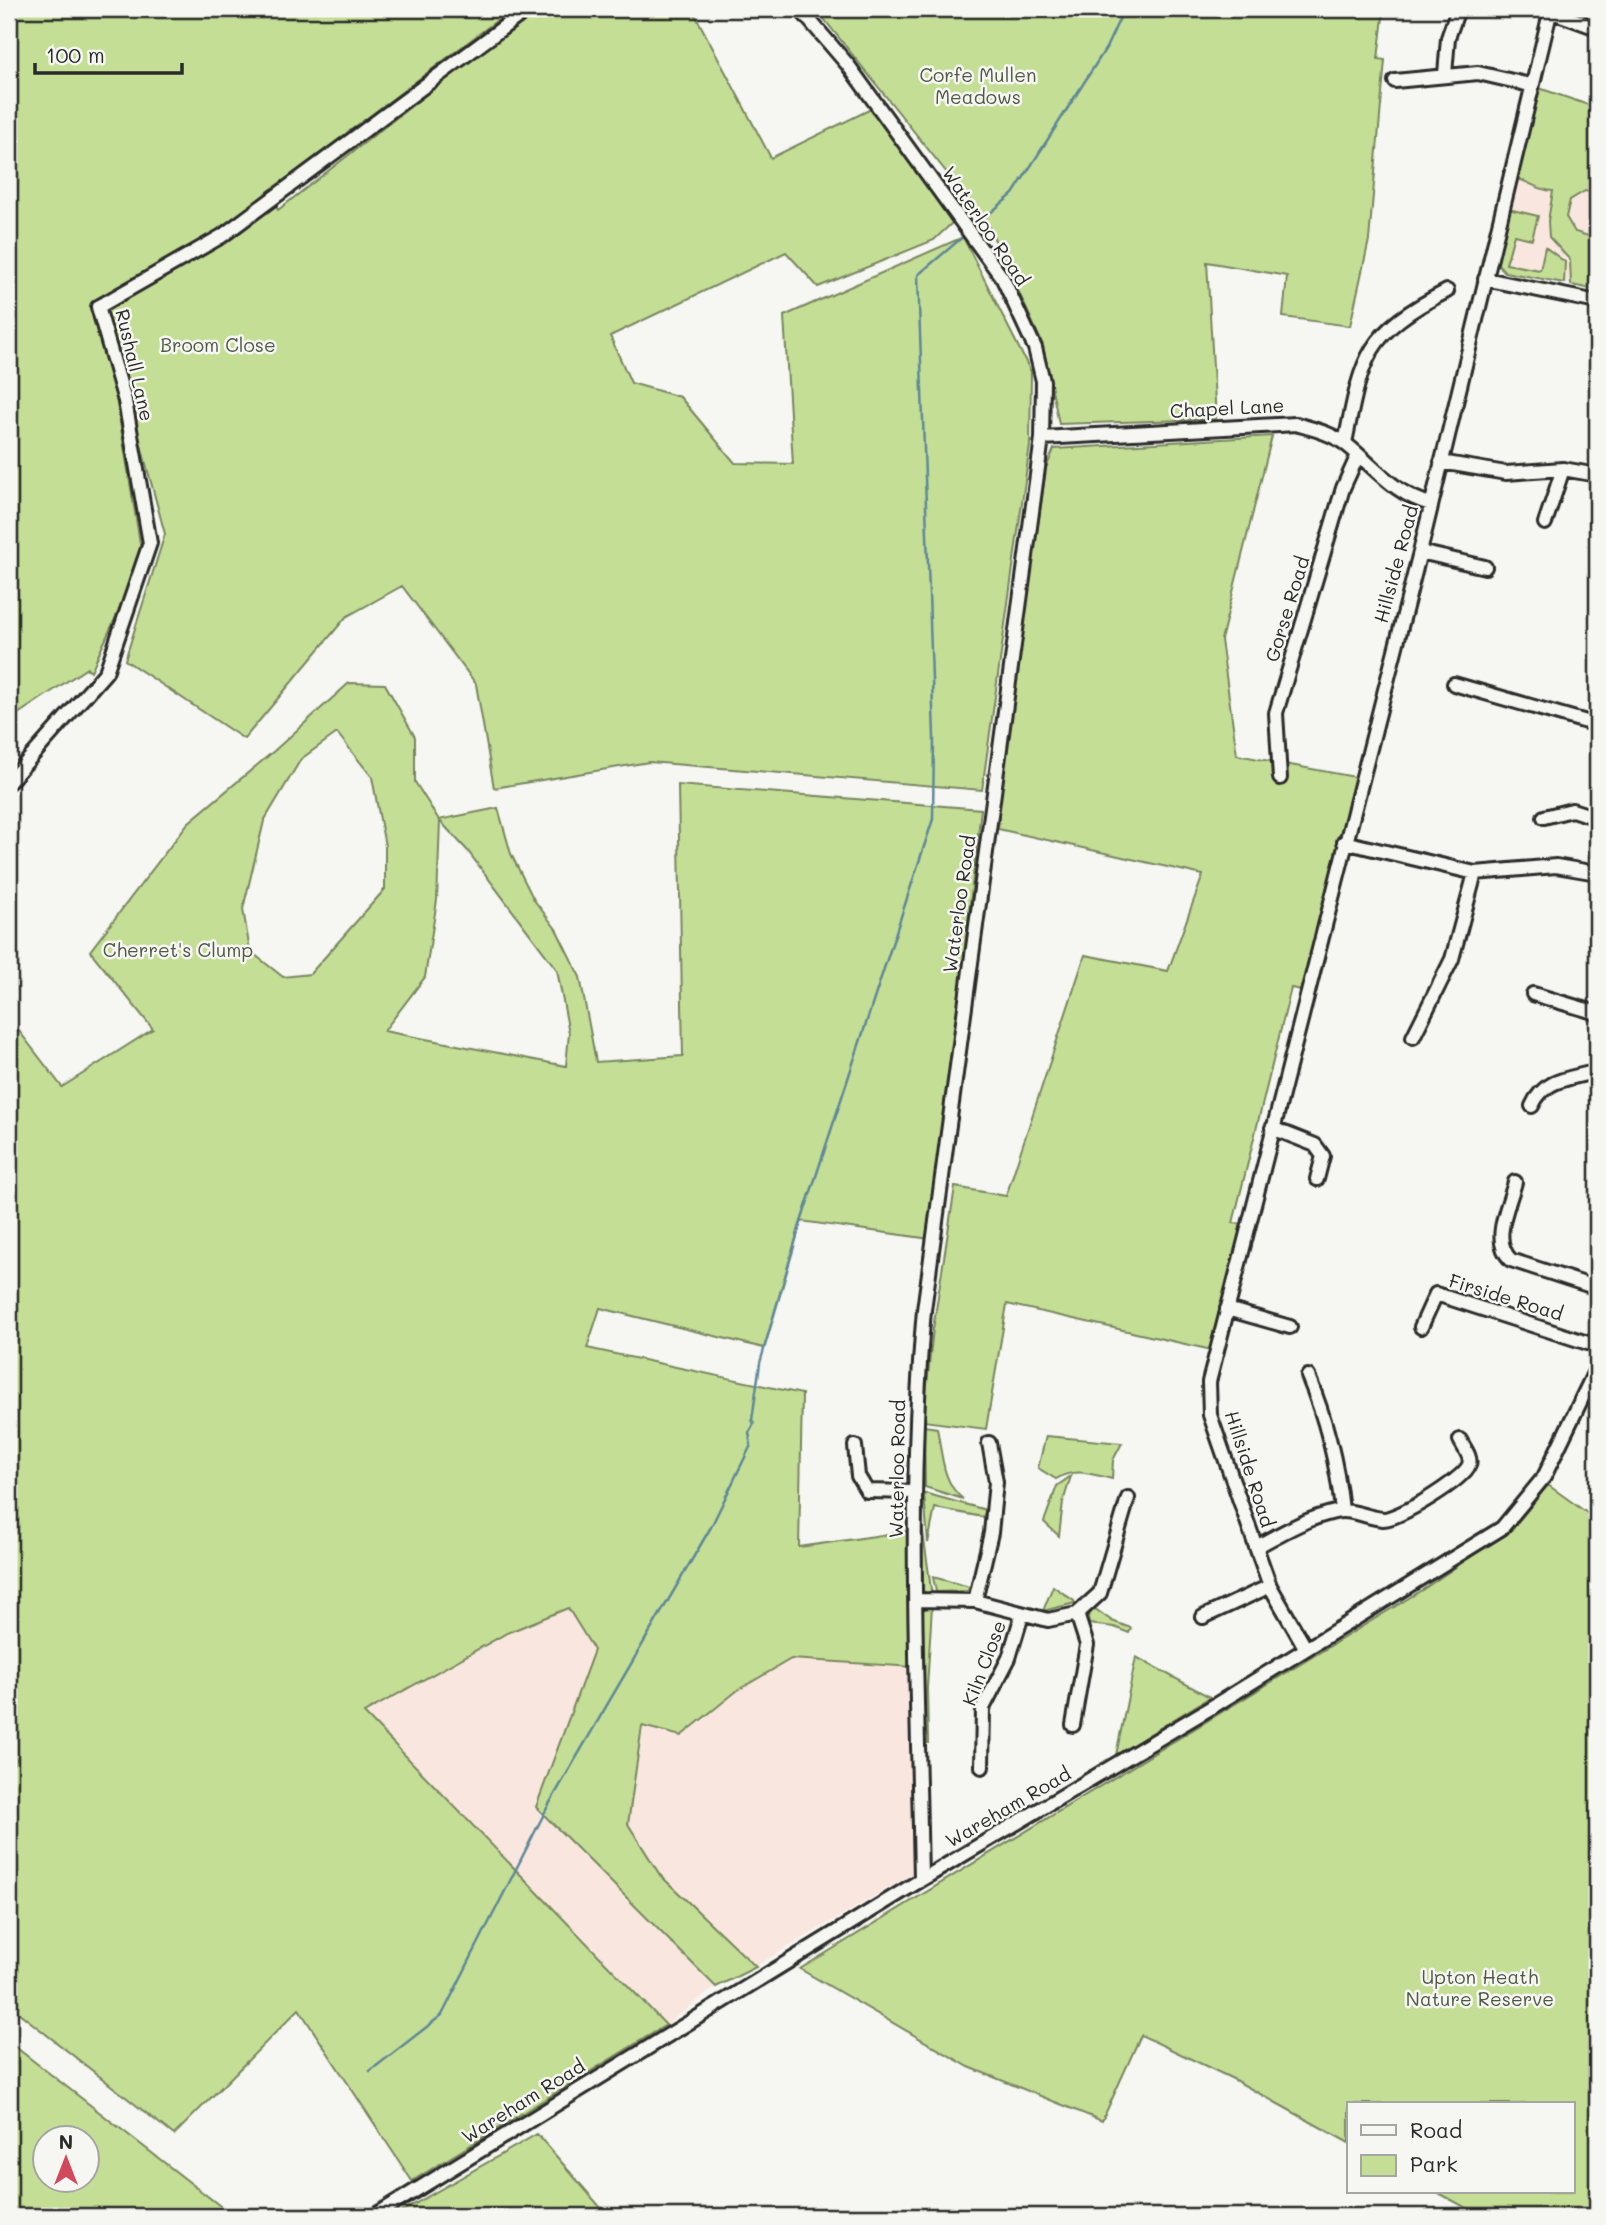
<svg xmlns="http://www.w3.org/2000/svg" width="1606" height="2225" font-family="Mali,sans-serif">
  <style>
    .built { fill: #f9e7df }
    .green { fill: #c4df95; stroke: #788560; stroke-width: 2; fill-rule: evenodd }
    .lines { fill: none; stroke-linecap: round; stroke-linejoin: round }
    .stream { stroke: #5e8798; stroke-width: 2.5 }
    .minor-casing { stroke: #2b2b2b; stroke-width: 18 }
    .minor { stroke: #f6f6f2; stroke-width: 12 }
    .labels { text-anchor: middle; stroke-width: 5; stroke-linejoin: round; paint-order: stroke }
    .park-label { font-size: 19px; fill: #515846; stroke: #f6f6f2 }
    .street-label { font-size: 19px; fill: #2b2b2b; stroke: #f6f6f2 }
  </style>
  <rect width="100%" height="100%" fill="#f6f6f2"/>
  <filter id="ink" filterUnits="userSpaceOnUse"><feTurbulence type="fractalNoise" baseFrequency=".0143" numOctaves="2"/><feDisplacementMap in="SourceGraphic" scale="14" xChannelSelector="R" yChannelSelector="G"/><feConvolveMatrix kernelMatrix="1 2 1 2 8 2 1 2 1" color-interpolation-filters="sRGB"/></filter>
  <g filter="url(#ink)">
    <path class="built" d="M1539,88L1597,108V290L1505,272L1500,268L1503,233L1538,216L1508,209Z
      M568,1608L594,1649L536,1807L716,1987L666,2025L363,1714L507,1633Z
      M791,1659L914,1667L912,1874L756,1966L660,1875L628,1824L642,1726L738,1690Z"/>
    <path class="green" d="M9,9H512L269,192L278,210L536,9H692L771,158L873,108L952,223L934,240L818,287L786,252L610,336L631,383L680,397L735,463L793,464L784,316L963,237L1031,372L1030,445L982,790L649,762L494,788L476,684L402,586L346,617L244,739L125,660L165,534L106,316L98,318L115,392L141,549L121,606L91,671L87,668L9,720Z
      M816,9H1384L1378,59L1385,60L1369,240L1350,326L1283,317L1287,276L1207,262L1216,419L1059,424L1043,345L987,223Z
      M1539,88L1597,108V194L1585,191L1570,200L1566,217L1575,232L1592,237L1591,243L1595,244L1591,261L1597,272V290L1571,285L1570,260L1549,237L1548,221L1553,191C1540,191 1529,182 1516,178Z
      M1508,209L1538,216L1532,239L1514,235L1506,264L1540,270L1545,247L1565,262L1564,283L1505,272L1495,261Z
      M1272,436L1221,640L1237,755L1355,777L1302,990L1291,988L1233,1223L1243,1224L1212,1350L1007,1304L986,1429L923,1421L933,1329L955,1187L1006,1196L1085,955L1168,971L1203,875L998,829L1004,761L1046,468L1054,449Z
      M349,683L385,684L415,737V782L439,820L498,808L511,854L534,900L556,929L580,977L596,1062L683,1056L678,785L981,809L931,1239L801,1221L764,1348L600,1308L587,1348L802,1394L799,1547L910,1531L914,1667L791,1659L738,1690L681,1736L642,1726L628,1824L660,1875L756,1967L716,1987L536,1807L594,1650L568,1608L507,1633L364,1713L666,2025L412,2181L299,2009L174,2135L9,2005V1770L17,1759L9,1752V1018L62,1087L153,1029L90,951L188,823L274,751ZM337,733L372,777L385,846V889L310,974L283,977L250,951L243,909L264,821L301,759ZM440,821L467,850L557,970L569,1033L566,1066L384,1031L425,977L437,900Z
      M924,1426L937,1428C942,1453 942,1483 963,1499L925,1487Z
      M1046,1436L1122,1443L1113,1460L1112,1479C1091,1474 1075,1467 1056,1479L1038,1468Z
      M1071,1476L1063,1502L1059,1536L1044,1522L1057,1486Z
      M1548,1485L1597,1520V2216H1481L1437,2192H1573V2104H1349V2143L1233,2079L1141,2035L1102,2121L969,2067L800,1969L1422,1590L1512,1529Z
      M924,1493L986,1510L983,1517L935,1508L928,1543Z
      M921,1518L932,1596L922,1591L920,1584Z
      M933,1577L970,1587L967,1591L936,1592Z
      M1053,1586L1074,1601L1075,1603L1043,1611Z
      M932,1606L927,1688L928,1743H925L921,1616L923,1610Z
      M1094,1608L1112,1621L1131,1628L1129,1633L1114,1627L1089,1624L1088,1617Z
      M1136,1657L1210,1697L1116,1755Z
      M9,2042L233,2216H9ZM46,2138H88V2180H46Z
      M537,2134L608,2216H394Z"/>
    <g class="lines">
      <path class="stream" d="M971,229L1013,194L1106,48L1124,9
        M370,2071L442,2015L548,1806L711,1527L751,1445L749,1433L754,1424L752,1420L760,1363L802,1219L933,819L934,737L918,275L965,235"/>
      <g class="minor-casing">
        <path id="minor" d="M800,9L848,65L1003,279L1035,348L1043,381L1042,438L924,1310C907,1500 918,1690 921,1880
          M1550,11L1597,28
          M1445,74L1448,38L1457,12
          M1395,81L1478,73L1530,85
          M1485,279L1597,302
          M1042,438L1296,424C1313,429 1332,433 1347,445C1375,467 1395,495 1431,504
          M1345,443C1362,357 1365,333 1447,291
          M1441,462L1506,473L1563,469L1597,475
          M1545,523L1563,469
          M1420,552L1485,567
          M1454,684L1597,725
          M1280,778L1276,713L1343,488L1358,455
          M9,782L106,672L150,543L125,401L98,307L222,236L528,9
          M1544,817L1572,810L1597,818
          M1344,842L1475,873L1556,866L1597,873
          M1533,994L1597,1013
          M1413,1037L1452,959L1475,873
          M1532,1106C1544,1078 1571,1079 1597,1071
          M1272,1128L1315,1145L1323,1156L1317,1179
          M1515,1182C1509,1206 1490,1240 1511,1260L1597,1288
          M1227,1309L1290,1327
          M1421,1327L1436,1294L1597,1346
          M1308,1376C1326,1419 1337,1463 1342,1510
          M855,1446L858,1476L867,1491L914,1492
          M1256,1547C1282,1533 1307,1518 1335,1512C1351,1508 1367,1518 1383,1519C1399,1519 1463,1480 1469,1465C1472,1457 1463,1447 1460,1440
          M917,1600L975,1601L1048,1620L1077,1614L1100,1593L1128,1498
          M975,1601L991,1533L996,1482L989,1443
          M1203,1617L1270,1586
          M1306,1649L1270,1586L1256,1547L1210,1415L1209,1382L1420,552L1551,9
          M1073,1725L1087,1645L1077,1614
          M982,1767L983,1708L1009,1658L1022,1615
          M374,2216L921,1880L1212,1707L1502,1528L1544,1477L1597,1367"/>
      </g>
      <use href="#minor" class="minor"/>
    </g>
  </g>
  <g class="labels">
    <g class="park-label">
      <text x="978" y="82">Corfe Mullen<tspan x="978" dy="22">Meadows</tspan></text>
      <text x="218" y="352">Broom Close</text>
      <text x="178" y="957">Cherret's Clump</text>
      <text x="1480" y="1984">Upton Heath<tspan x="1480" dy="22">Nature Reserve</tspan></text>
    </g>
    <g class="street-label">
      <text transform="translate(986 226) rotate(56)" y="7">Waterloo Road</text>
      <text transform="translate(135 365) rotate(77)" y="7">Rushall Lane</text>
      <text transform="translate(1227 408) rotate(-3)" y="7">Chapel Lane</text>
      <text transform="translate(1396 564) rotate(-75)" y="7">Hillside Road</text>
      <text transform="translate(1287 609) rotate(-73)" y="7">Gorse Road</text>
      <text transform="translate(959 904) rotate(-82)" y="7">Waterloo Road</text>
      <text transform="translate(1506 1297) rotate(17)" y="7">Firside Road</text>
      <text transform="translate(897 1469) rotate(-89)" y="7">Waterloo Road</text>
      <text transform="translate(1250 1469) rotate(72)" y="7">Hillside Road</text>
      <text transform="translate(984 1663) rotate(-69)" y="7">Kiln Close</text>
      <text transform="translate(1008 1807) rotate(-30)" y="7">Wareham Road</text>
      <text transform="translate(523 2101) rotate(-32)" y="7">Wareham Road</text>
    </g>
  </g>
  <rect width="1606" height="2225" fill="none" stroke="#f6f6f2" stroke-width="35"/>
  <rect x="18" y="18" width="1571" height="2190" fill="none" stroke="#2b2b2b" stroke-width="2.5" filter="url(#ink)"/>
  <rect x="1347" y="2102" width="228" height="91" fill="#f6f6f2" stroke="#a5a5a2" stroke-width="2"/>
  <rect x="1361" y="2125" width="35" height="10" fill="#f6f6f2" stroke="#a5a5a2" stroke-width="2"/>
  <text x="1410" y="2138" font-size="21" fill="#2b2b2b">Road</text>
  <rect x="1361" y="2155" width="35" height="21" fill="#c4df95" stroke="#a5a5a2" stroke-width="2"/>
  <text x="1410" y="2172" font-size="21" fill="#2b2b2b">Park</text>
  <g transform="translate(66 2159)"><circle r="33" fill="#f6f6f2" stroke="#a5a5a2" stroke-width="2"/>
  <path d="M0-5L12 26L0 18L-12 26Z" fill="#d1495b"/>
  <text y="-10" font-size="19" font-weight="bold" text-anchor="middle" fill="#2b2b2b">N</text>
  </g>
  <path d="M35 63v10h147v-10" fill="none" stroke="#2b2b2b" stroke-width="3.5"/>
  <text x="46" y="63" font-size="21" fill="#2b2b2b" stroke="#f6f6f2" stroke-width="5" paint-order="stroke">100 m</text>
</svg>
